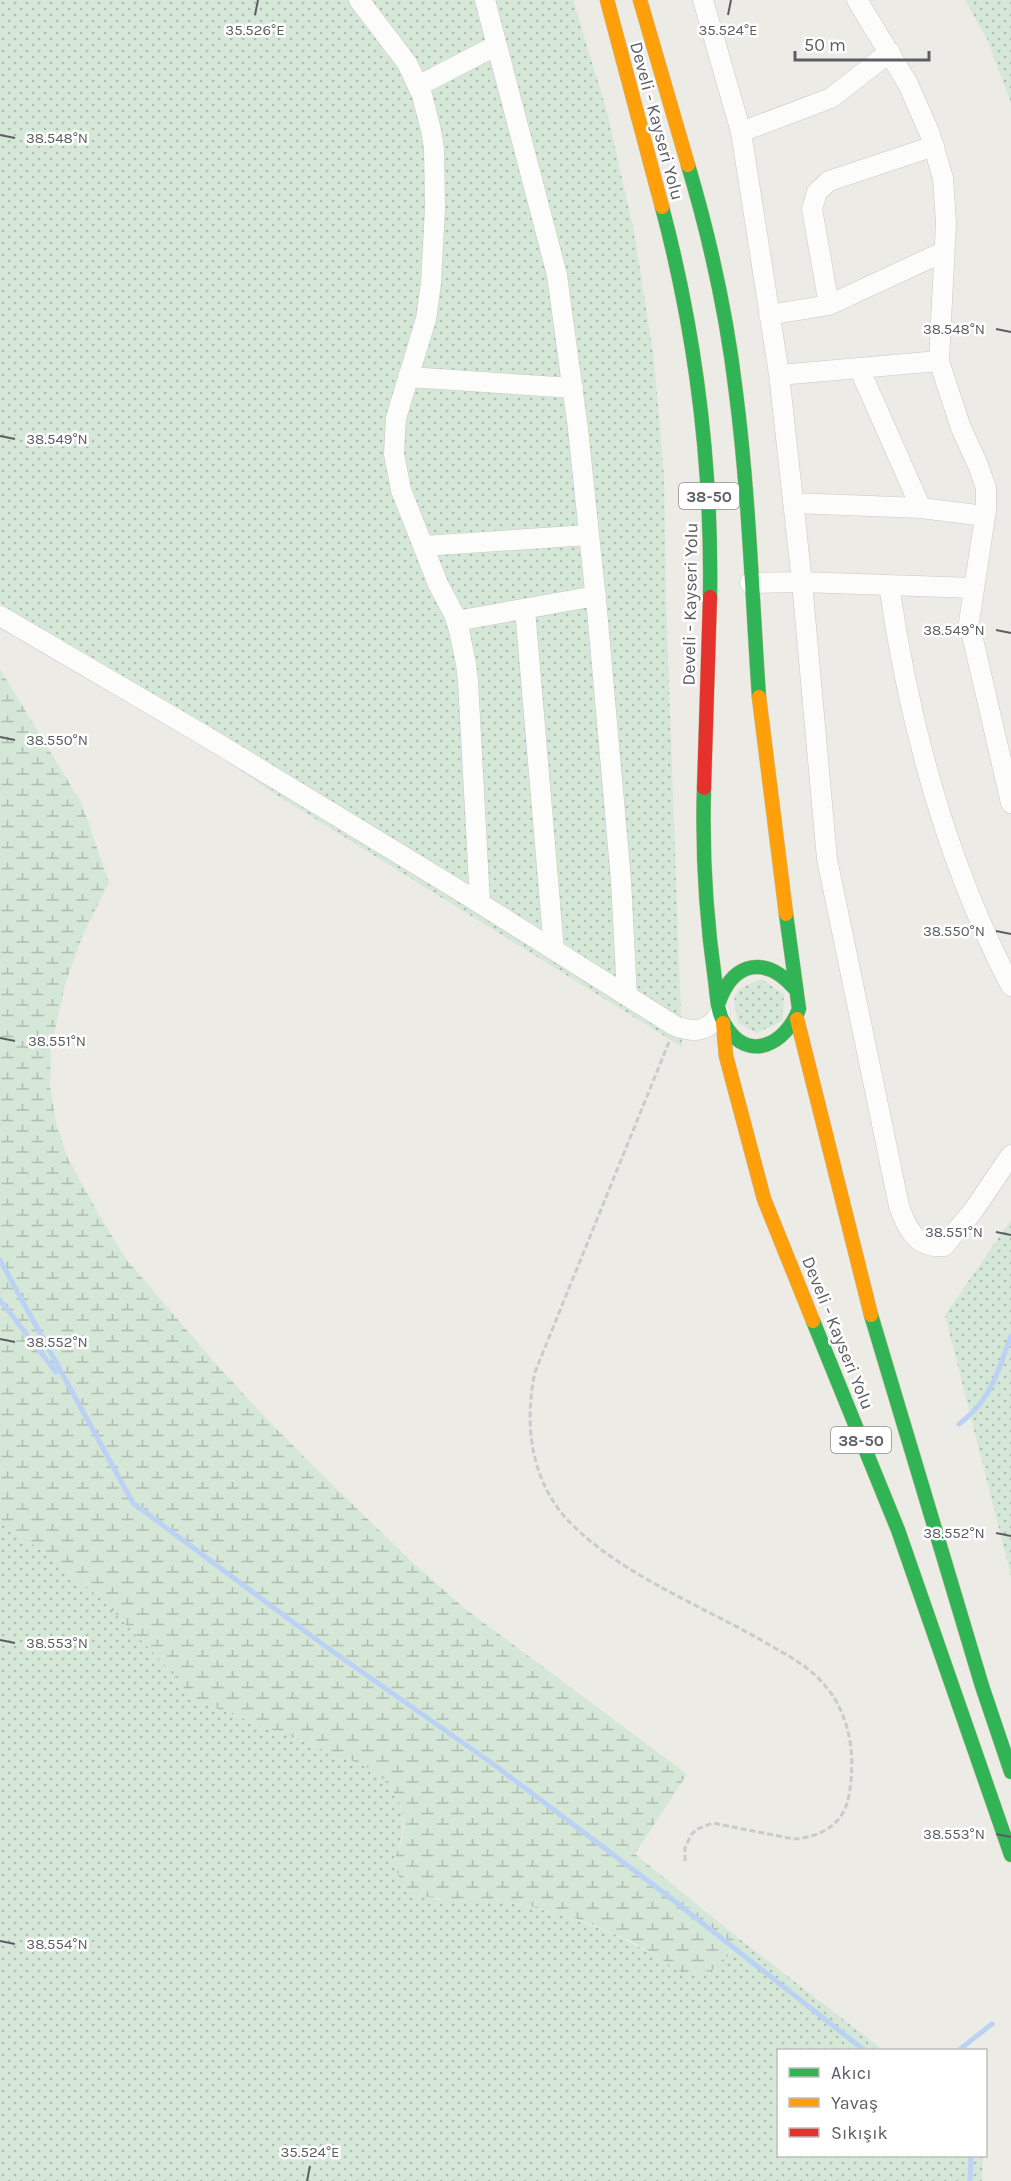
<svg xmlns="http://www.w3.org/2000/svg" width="1011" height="2181" font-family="Karla,sans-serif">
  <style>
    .grass { fill: url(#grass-dots) }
    .wetland { fill: url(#wetland-marsh) }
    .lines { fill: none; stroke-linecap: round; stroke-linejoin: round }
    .stream { stroke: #bcd2f4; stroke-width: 5 }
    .street-casing { stroke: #c8c8c7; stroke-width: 21 }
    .fast-casing { stroke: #c2bb95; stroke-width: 15 }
    .slow-casing { stroke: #c2bb95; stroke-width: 15 }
    .jam-casing { stroke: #c2bb95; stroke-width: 15 }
    .path { stroke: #c8cccb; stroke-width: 3; stroke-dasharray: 6 3; stroke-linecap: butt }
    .street { stroke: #fcfcfb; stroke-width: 20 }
    .fast { stroke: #30b455; stroke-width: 14 }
    .slow { stroke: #ff9f0a; stroke-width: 14 }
    .jam { stroke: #e5322d; stroke-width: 14 }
    .ticks { fill: none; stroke: #5c5e64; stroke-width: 2 }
    .labels { text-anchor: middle; stroke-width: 5; stroke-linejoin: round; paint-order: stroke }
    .shield { fill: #fff; stroke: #8d8e92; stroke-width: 1.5 }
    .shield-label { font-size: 16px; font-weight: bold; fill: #5c5e64 }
    .street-label { font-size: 18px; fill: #5c5e64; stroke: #fff }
    .ticks-label { font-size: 15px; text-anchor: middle; fill: #5c5e64; stroke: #fff; stroke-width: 5; stroke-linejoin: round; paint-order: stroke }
  </style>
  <defs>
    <pattern id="grass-dots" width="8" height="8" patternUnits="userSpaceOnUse" patternTransform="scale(1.5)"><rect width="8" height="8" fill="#d5e7d6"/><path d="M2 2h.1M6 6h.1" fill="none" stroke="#b0beb1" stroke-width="1.8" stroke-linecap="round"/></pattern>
    <pattern id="wetland-marsh" width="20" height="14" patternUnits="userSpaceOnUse" patternTransform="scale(1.5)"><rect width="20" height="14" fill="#d5e7d6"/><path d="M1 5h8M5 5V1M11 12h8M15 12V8" fill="none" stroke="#b0beb1"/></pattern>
  </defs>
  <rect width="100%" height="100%" fill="#ecebe6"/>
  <path class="grass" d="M0,0H573L607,112L634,232L653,353L659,415L664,478L666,604L682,1047L275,794L0,603Z
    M965,0H1011V103L987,39Z
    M761,979L784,994L782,1021L757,1033L738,1023C732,990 730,993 761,979Z
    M1011,1220V1576L945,1315Z
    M0,1520L67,1570L101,1599L164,1664L193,1699L363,1765C401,1785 413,1820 394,1858L409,1890L417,1894L436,1900L475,1899L504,1902L560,1914L612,1933L662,1959L678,1971L688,1973L730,1955L737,1937L883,2050H778V2156H983L982,2181H0Z"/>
  <path class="wetland" d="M0,669L82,804L109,883L84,932L65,985L51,1048L50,1085L56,1123L68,1159L101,1218L126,1259L216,1364L263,1415L311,1464L411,1561L464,1608L687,1774L635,1854L737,1937C730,1963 706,1982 679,1971C671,1968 667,1962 660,1958C653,1953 644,1948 636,1944C611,1931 584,1920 556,1913C538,1908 520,1904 502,1902C478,1899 426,1904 409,1889C401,1882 395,1871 395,1861C395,1854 400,1847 402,1840C410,1808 391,1780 363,1765L193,1699L164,1664L101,1599L67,1570L0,1520Z"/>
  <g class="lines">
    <path class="stream" d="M0,1260L133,1503L325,1646L493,1764L664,1893L864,2050
      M0,1300L56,1372
      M959,1424C992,1399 997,1373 1011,1336
      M959,2050L992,2024
      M970,2181L971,2156"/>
    <g class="street-casing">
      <path id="street" d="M359,0L407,63L422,95L431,130L434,149L435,208L431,283L426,319L396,418L394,454L401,490L438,584L454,614L459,630L466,664L468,681L480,903
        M485,0L557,275L578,429L597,610L621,880L627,996
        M703,0L741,132L779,374L802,582L827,859L899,1206C907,1229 917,1249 944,1246L973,1211L1011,1155
        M857,0L908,84L930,134L943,178L946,223L939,361L961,428L978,465L986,488V510L969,622L1011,803
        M418,86L497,45
        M741,132L831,98L890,52
        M829,305L812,209L817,192L829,181L934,146
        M769,315L829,305L943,252
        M859,368L921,508
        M779,375L939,361
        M408,377L573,388
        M793,503L921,508L985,516
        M423,546L589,535
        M750,583L802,582L974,588
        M889,585C909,724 946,861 1011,986
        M525,609L554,950
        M0,616L207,737L457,889L675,1026C695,1033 709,1032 720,1013
        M456,621L596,596"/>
    </g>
    <g class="fast-casing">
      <path id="fast" d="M688,165C710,239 727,316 736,393C749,494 752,596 759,697
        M662,207C696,335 712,465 710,597
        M704,788C702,853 706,917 715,980C717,995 717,1012 725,1025C748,1064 786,1044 799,1009L786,914
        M719,1002C734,960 767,956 795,989
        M871,1315L982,1686L1011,1772
        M813,1321L898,1530L1011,1855"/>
    </g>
    <g class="slow-casing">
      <path id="slow" d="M607,0L662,207
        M640,0L688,165
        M759,697L786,914
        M797,1019L871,1315
        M723,1023L726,1056L764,1199L813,1321"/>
    </g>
    <g class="jam-casing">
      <path id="jam" d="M704,788L710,597"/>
    </g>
    <path class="path" d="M669,1042L535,1372C525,1420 529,1470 560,1511C606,1568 698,1604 761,1640C781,1652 802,1662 818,1678C851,1710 857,1757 848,1800C842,1826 817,1838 793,1839L713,1823L697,1829L691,1835L685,1848V1863"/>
    <use href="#street" class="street"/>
    <use href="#fast" class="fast"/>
    <use href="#slow" class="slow"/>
    <use href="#jam" class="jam"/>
  </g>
  <path class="ticks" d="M255,15L258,0M728,15L731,0M0,135L15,138M996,329L1011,332M0,436L15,439M996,630L1011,633M0,737L15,740M996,931L1011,934M0,1038L15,1041M996,1232L1011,1235M0,1339L15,1342M996,1533L1011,1536M0,1640L15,1643M996,1834L1011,1837M0,1941L15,1944M307,2181L310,2166"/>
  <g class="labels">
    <g class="shield">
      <rect x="679" y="483" width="60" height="26" rx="4.5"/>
      <rect x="831" y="1427" width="60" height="26" rx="4.5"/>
    </g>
    <g class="shield-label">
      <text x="709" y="502">38-50</text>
      <text x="861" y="1446">38-50</text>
    </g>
    <g class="street-label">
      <text transform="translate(657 121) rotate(75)" y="6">Develi - Kayseri Yolu</text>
      <text transform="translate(690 604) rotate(-89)" y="6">Develi - Kayseri Yolu</text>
      <text transform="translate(838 1333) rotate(68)" y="6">Develi - Kayseri Yolu</text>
    </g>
  </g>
  <g class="ticks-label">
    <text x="255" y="35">35.526°E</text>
    <text x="728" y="35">35.524°E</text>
    <text x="57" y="143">38.548°N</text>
    <text x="954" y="334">38.548°N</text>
    <text x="57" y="444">38.549°N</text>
    <text x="954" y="635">38.549°N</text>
    <text x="57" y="745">38.550°N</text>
    <text x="954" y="936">38.550°N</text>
    <text x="57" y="1046">38.551°N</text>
    <text x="954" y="1237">38.551°N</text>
    <text x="57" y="1347">38.552°N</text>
    <text x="954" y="1538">38.552°N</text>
    <text x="57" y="1648">38.553°N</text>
    <text x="954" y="1839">38.553°N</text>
    <text x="57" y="1949">38.554°N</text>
    <text x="310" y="2157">35.524°E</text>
  </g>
  <rect x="777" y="2049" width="210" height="108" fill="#ffffff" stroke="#bebfc1" stroke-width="1.5"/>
  <rect x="789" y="2068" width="30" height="9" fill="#30b455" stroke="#bebfc1" stroke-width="1.5"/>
  <text x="831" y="2079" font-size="18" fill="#5c5e64">Akıcı</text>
  <rect x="789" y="2098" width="30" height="9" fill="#ff9f0a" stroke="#bebfc1" stroke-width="1.5"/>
  <text x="831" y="2109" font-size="18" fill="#5c5e64">Yavaş</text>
  <rect x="789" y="2128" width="30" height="9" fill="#e5322d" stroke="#bebfc1" stroke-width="1.5"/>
  <text x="831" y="2139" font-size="18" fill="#5c5e64">Sıkışık</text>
  <path d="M795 51v9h134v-9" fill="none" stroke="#5c5e64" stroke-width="3"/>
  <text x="804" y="51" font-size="18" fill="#5c5e64" stroke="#ffffff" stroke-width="4.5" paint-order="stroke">50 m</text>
</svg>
